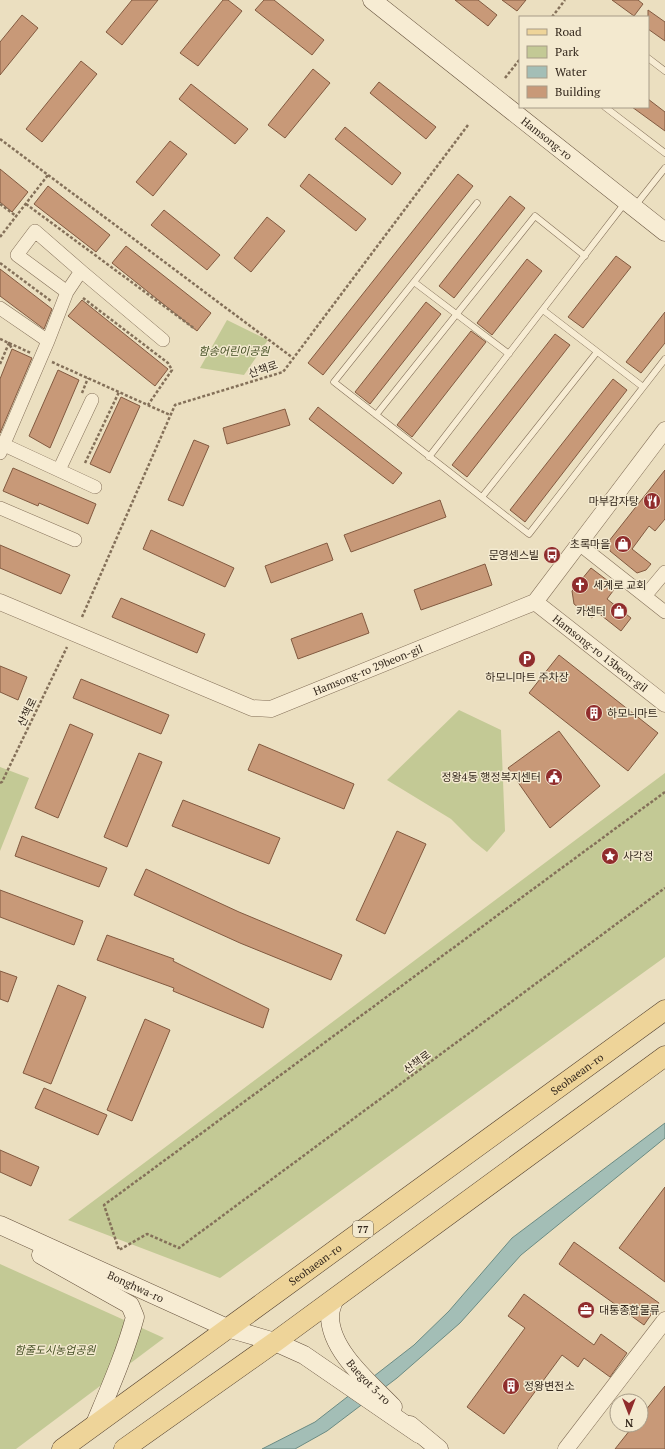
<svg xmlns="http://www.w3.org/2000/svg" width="665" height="1449" font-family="'PT Serif','Noto Sans KR',serif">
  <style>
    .green { fill: #c3c995 }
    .water { fill: #a3beb6; stroke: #6b8b83 }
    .building { fill: #c89978; stroke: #825a40 }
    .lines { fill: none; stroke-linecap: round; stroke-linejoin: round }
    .service-casing { stroke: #847059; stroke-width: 7 }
    .minor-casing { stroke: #847059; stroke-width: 14 }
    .tertiary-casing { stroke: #847059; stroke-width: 17 }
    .secondary-casing { stroke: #65513c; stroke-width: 19 }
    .primary-casing { stroke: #513e2d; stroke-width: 21 }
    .path { stroke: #847059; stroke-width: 2.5; stroke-dasharray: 3 2; stroke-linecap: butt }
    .service { stroke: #f7ecd3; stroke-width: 6 }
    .minor { stroke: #f7ecd3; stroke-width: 13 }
    .tertiary { stroke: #f7ecd3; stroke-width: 16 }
    .secondary { stroke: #f7ecd3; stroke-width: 18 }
    .primary { stroke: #eed499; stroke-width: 20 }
    .labels { text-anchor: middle; stroke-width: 3; stroke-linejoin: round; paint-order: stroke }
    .shield { fill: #f3e9cf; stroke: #6d6252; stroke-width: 1 }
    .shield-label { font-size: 10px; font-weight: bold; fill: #34281d }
    .street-label { font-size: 11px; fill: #34281d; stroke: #f3e9cf }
    .park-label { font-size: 11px; font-style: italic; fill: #444f24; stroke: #f3e9cf }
    .poi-label { font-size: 11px; fill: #34281d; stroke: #f3e9cf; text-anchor: end }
  </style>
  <rect width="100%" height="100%" fill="#ebdfc0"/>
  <path class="green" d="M227,320L268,340L244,375L200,368Z
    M459,710L501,730L505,831L487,852L472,840L451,819L387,780Z
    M0,767L29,778L0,851Z
    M665,773V957L220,1278L68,1220Z
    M0,1264L164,1338L16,1449H0Z"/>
  <path class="water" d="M665,1123V1138L521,1255L460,1323L397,1378L327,1431L295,1449H262L315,1422L414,1345L449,1311L512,1238Z"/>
  <path class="building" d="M132,0H158L122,45L106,32Z
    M223,0H228L242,11L198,66L180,53Z
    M264,0H274L324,40L312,55L255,10Z
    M455,0H478L497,15L488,26Z
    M502,0H526L517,11Z
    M612,0H638L643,4L634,16Z
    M648,10L665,22V41L648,29Z
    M22,15L38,28L0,75V42Z
    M81,61L97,74L42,142L26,129Z
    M313,69L330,83L285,138L268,125Z
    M379,82L436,127L426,139L370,93Z
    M191,84L248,129L235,144L179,99Z
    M648,99L665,112V131L632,107H648Z
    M345,127L401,173L392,185L335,139Z
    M170,141L187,154L153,196L136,182Z
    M0,169L28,192L12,212L0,202Z
    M309,174L366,219L356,231L300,186Z
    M458,174L473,186L323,375L308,363Z
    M48,186L110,235L96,252L34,204Z
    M510,196L525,208L454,298L439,286Z
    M164,210L220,255L207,270L151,225Z
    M267,217L285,231L251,272L234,258Z
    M126,246L211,313L197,331L112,263Z
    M616,256L631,267L583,328L568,317Z
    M527,259L542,271L492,335L477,323Z
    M0,269L52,309L44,329L0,296Z
    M82,300L168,369L155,386L68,316Z
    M426,302L441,314L370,404L355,392Z
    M665,312V343L641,373L626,362Z
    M471,331L486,342L412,437L397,425Z
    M555,334L570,345L467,477L452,465Z
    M12,349L32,358L0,433V379Z
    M58,370L79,380L50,448L29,436Z
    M613,379L627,390L525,522L510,510Z
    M121,397L140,406L110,473L90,464Z
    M318,407L402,473L393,484L309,419Z
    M285,409L290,425L227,444L223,428Z
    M194,440L209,446L183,506L168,500Z
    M13,468L96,504L88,524L39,503L38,506L3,491Z
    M665,470V519L655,531L649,526L632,549L651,564L646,570L637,573L610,551L609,541Z
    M440,500L446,517L351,552L344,535Z
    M151,530L234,568L225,587L143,549Z
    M327,543L333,560L271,583L265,566Z
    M0,545L70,575L61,594L0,568Z
    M485,564L492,585L421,610L414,590Z
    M591,568L616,587L607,599L631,618L621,631L597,612L592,618L574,604L572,591Z
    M121,598L205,634L197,653L112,617Z
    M362,613L369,633L298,659L291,639Z
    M559,655L658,733L628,771L529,693Z
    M0,666L27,677L18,700L0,692Z
    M81,679L169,715L161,734L73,698Z
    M70,724L93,734L58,818L35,808Z
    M559,731L600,786L550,828L508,768Z
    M259,744L354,784L344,809L248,770Z
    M139,753L162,762L127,847L104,837Z
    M183,800L280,838L269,864L172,826Z
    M397,831L426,844L385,934L356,920Z
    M22,836L107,868L99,887L15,856Z
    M146,869L239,912L342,955L331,980L240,943L134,895Z
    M0,890L83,921L74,945L0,917Z
    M107,935L174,959L173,961L269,1009L263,1028L173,991L174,988L97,960Z
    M0,971L17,977L8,1002L0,999Z
    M58,985L86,997L51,1084L23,1073Z
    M145,1019L170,1030L132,1121L107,1110Z
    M44,1088L107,1115L98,1135L35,1108Z
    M0,1150L39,1167L31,1186L0,1172Z
    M665,1187V1282L619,1248Z
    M574,1242L659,1303L644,1325L559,1264Z
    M524,1294L594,1345L601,1334L627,1353L610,1377L584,1358L578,1367L562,1355L504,1434L467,1407L525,1328L508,1316Z
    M665,1386V1449H615L634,1425H641V1416Z"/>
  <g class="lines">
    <g class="service-casing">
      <path id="service" d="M648,58L665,71
        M605,107L665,153
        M477,203L334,382L529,534L665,359
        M635,206L665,168
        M414,282L509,354
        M543,310L643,387
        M376,415L535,216L585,256
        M429,457L625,203
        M482,497L597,352"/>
    </g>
    <g class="minor-casing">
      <path id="minor" d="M81,271L163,340
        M0,308L48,341L0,453
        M48,341L67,292L17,255L35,231L81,271L67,292
        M0,443L95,487
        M59,470L92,400
        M0,508L75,540
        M579,544L665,612
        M645,596L665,572"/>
    </g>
    <g class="tertiary-casing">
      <g id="tertiary">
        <path id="s1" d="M0,602L252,708L271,709L535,602L665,430"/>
        <path id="s2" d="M535,602L665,704"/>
        <path d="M566,1449L665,1320"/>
      </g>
    </g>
    <g class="secondary-casing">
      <g id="secondary">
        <path id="s3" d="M372,0L665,232"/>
        <path id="s4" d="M0,1225L227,1328L275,1342L304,1355L419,1434"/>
        <path d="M41,1255L130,1305L135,1317C125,1354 109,1390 94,1426"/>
        <path id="s5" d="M335,1298C333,1303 330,1310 330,1316C330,1351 370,1383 393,1407"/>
        <path d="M410,1425L439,1449"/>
      </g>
    </g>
    <g class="primary-casing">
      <g id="primary">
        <path id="s6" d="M62,1449L665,1010"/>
        <path d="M124,1449L275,1342L665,1056"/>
      </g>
    </g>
    <path class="path" d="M552,17L565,0
      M505,78L520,59
      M0,139L293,358
      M0,204L16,216
      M26,204L195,329
      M0,237L48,175
      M0,263L51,301
      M83,298L168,363L172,370L148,405
      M0,339L31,353
      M52,362L170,415
      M0,364L9,343L12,349
      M82,393L88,378
      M85,463L119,392
      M82,617L175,405L283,372L468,125
      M0,783L2,782L67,647
      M665,792L104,1205L119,1250L147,1234L179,1248L665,888"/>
    <use href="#service" class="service"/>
    <use href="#minor" class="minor"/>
    <use href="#tertiary" class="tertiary"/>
    <use href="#secondary" class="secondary"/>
    <use href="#primary" class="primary"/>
  </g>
  <defs>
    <g id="restaurant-disc" transform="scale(0.9)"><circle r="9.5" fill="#902c2c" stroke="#f3e9cf"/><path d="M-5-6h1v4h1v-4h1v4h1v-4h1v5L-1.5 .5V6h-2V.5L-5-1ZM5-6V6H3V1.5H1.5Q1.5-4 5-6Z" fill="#fff"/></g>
    <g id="shop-disc" transform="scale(0.9)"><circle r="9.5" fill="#902c2c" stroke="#f3e9cf"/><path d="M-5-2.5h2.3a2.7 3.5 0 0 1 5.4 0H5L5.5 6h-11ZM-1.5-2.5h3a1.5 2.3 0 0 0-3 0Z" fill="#fff"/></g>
    <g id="bus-disc" transform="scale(0.9)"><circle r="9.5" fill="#902c2c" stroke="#f3e9cf"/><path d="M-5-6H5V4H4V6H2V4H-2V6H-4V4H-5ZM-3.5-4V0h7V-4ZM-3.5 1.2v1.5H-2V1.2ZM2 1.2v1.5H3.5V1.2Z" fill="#fff"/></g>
    <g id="church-disc" transform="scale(0.9)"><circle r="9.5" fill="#902c2c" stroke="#f3e9cf"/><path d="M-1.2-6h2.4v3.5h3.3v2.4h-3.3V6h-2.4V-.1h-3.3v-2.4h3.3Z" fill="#fff"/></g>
    <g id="parking-disc" transform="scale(0.9)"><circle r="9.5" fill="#902c2c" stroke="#f3e9cf"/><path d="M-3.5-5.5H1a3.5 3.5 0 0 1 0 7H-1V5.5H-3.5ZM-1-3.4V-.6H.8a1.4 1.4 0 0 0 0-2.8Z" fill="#fff"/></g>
    <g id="building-disc" transform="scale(0.9)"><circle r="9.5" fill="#902c2c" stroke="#f3e9cf"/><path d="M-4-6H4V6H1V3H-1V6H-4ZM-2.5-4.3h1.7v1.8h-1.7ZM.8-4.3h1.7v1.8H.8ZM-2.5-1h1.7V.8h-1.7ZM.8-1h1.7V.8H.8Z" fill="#fff"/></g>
    <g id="civic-disc" transform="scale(0.9)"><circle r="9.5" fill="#902c2c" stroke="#f3e9cf"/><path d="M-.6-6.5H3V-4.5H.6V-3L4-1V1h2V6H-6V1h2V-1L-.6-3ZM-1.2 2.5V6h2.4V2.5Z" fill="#fff"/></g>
    <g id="sight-disc" transform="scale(0.9)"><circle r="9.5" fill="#902c2c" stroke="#f3e9cf"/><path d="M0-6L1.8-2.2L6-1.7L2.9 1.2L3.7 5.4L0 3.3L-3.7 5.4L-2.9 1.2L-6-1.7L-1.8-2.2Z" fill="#fff"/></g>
    <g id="office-disc" transform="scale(0.9)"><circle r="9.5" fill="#902c2c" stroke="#f3e9cf"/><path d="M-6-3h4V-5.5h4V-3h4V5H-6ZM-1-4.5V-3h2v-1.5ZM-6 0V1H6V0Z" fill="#fff"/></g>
  </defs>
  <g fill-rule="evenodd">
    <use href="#restaurant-disc" x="652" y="501"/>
    <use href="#shop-disc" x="623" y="544"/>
    <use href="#bus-disc" x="552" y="555"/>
    <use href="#church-disc" x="580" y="585"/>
    <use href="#shop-disc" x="619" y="611"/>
    <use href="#parking-disc" x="527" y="659"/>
    <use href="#building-disc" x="594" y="713"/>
    <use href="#civic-disc" x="554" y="777"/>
    <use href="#sight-disc" x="610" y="856"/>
    <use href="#office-disc" x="586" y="1310"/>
    <use href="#building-disc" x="511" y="1386"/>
  </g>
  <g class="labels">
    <rect class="shield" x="353" y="1221" width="20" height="16" rx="3"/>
    <g class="shield-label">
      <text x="363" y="1233">77</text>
    </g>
    <g class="street-label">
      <text dy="4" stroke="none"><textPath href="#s3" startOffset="223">Hamsong-ro</textPath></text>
      <text transform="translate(263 369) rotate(-19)" y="4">산책로</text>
      <text dy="4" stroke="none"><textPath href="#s2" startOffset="83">Hamsong-ro 13beon-gil</textPath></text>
      <text dy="4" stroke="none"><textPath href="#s1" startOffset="397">Hamsong-ro 29beon-gil</textPath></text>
      <text transform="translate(27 712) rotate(-64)" y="4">산책로</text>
      <text transform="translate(417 1062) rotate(-37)" y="4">산책로</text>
      <text dy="4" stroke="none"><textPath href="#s6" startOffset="637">Seohaean-ro</textPath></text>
      <text dy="4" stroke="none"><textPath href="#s6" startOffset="313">Seohaean-ro</textPath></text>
      <text dy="4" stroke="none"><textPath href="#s4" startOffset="149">Bonghwa-ro</textPath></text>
      <text dy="4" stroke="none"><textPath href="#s5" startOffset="97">Baegot 3-ro</textPath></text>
    </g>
    <g class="park-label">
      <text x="234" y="355">함송어린이공원</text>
      <text x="55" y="1354">함줄도시농업공원</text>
    </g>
    <g class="poi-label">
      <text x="639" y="505">마부감자탕</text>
      <text x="610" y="548">초록마을</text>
      <text x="539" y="559">문영센스빌</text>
      <text x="593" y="589" text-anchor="start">세계로 교회</text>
      <text x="606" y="615">카센터</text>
      <text x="527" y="681" text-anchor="middle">하모니마트 주차장</text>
      <text x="607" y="717" text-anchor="start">하모니마트</text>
      <text x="541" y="781">정왕4동 행정복지센터</text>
      <text x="623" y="860" text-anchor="start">사각정</text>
      <text x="599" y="1314" text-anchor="start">대통종합물류</text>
      <text x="524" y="1390" text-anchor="start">정왕변전소</text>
    </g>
  </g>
  <rect x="519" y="16" width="130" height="92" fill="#f3e9cf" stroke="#a79c88"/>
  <rect x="527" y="29" width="20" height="6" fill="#eed499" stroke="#a79c88"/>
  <text x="555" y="36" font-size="12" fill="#34281d">Road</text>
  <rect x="527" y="46" width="20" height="12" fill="#c3c995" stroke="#a79c88"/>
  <text x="555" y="56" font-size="12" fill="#34281d">Park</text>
  <rect x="527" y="66" width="20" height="12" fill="#a3beb6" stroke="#a79c88"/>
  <text x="555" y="76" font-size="12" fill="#34281d">Water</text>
  <rect x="527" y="86" width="20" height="12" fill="#c89978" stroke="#a79c88"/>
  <text x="555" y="96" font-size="12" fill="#34281d">Building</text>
  <g transform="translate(629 1413) rotate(180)"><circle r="19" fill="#f3e9cf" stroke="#a79c88"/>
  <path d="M0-3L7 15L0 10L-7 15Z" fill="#902c2c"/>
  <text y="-6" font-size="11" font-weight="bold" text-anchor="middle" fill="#34281d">N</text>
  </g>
</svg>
